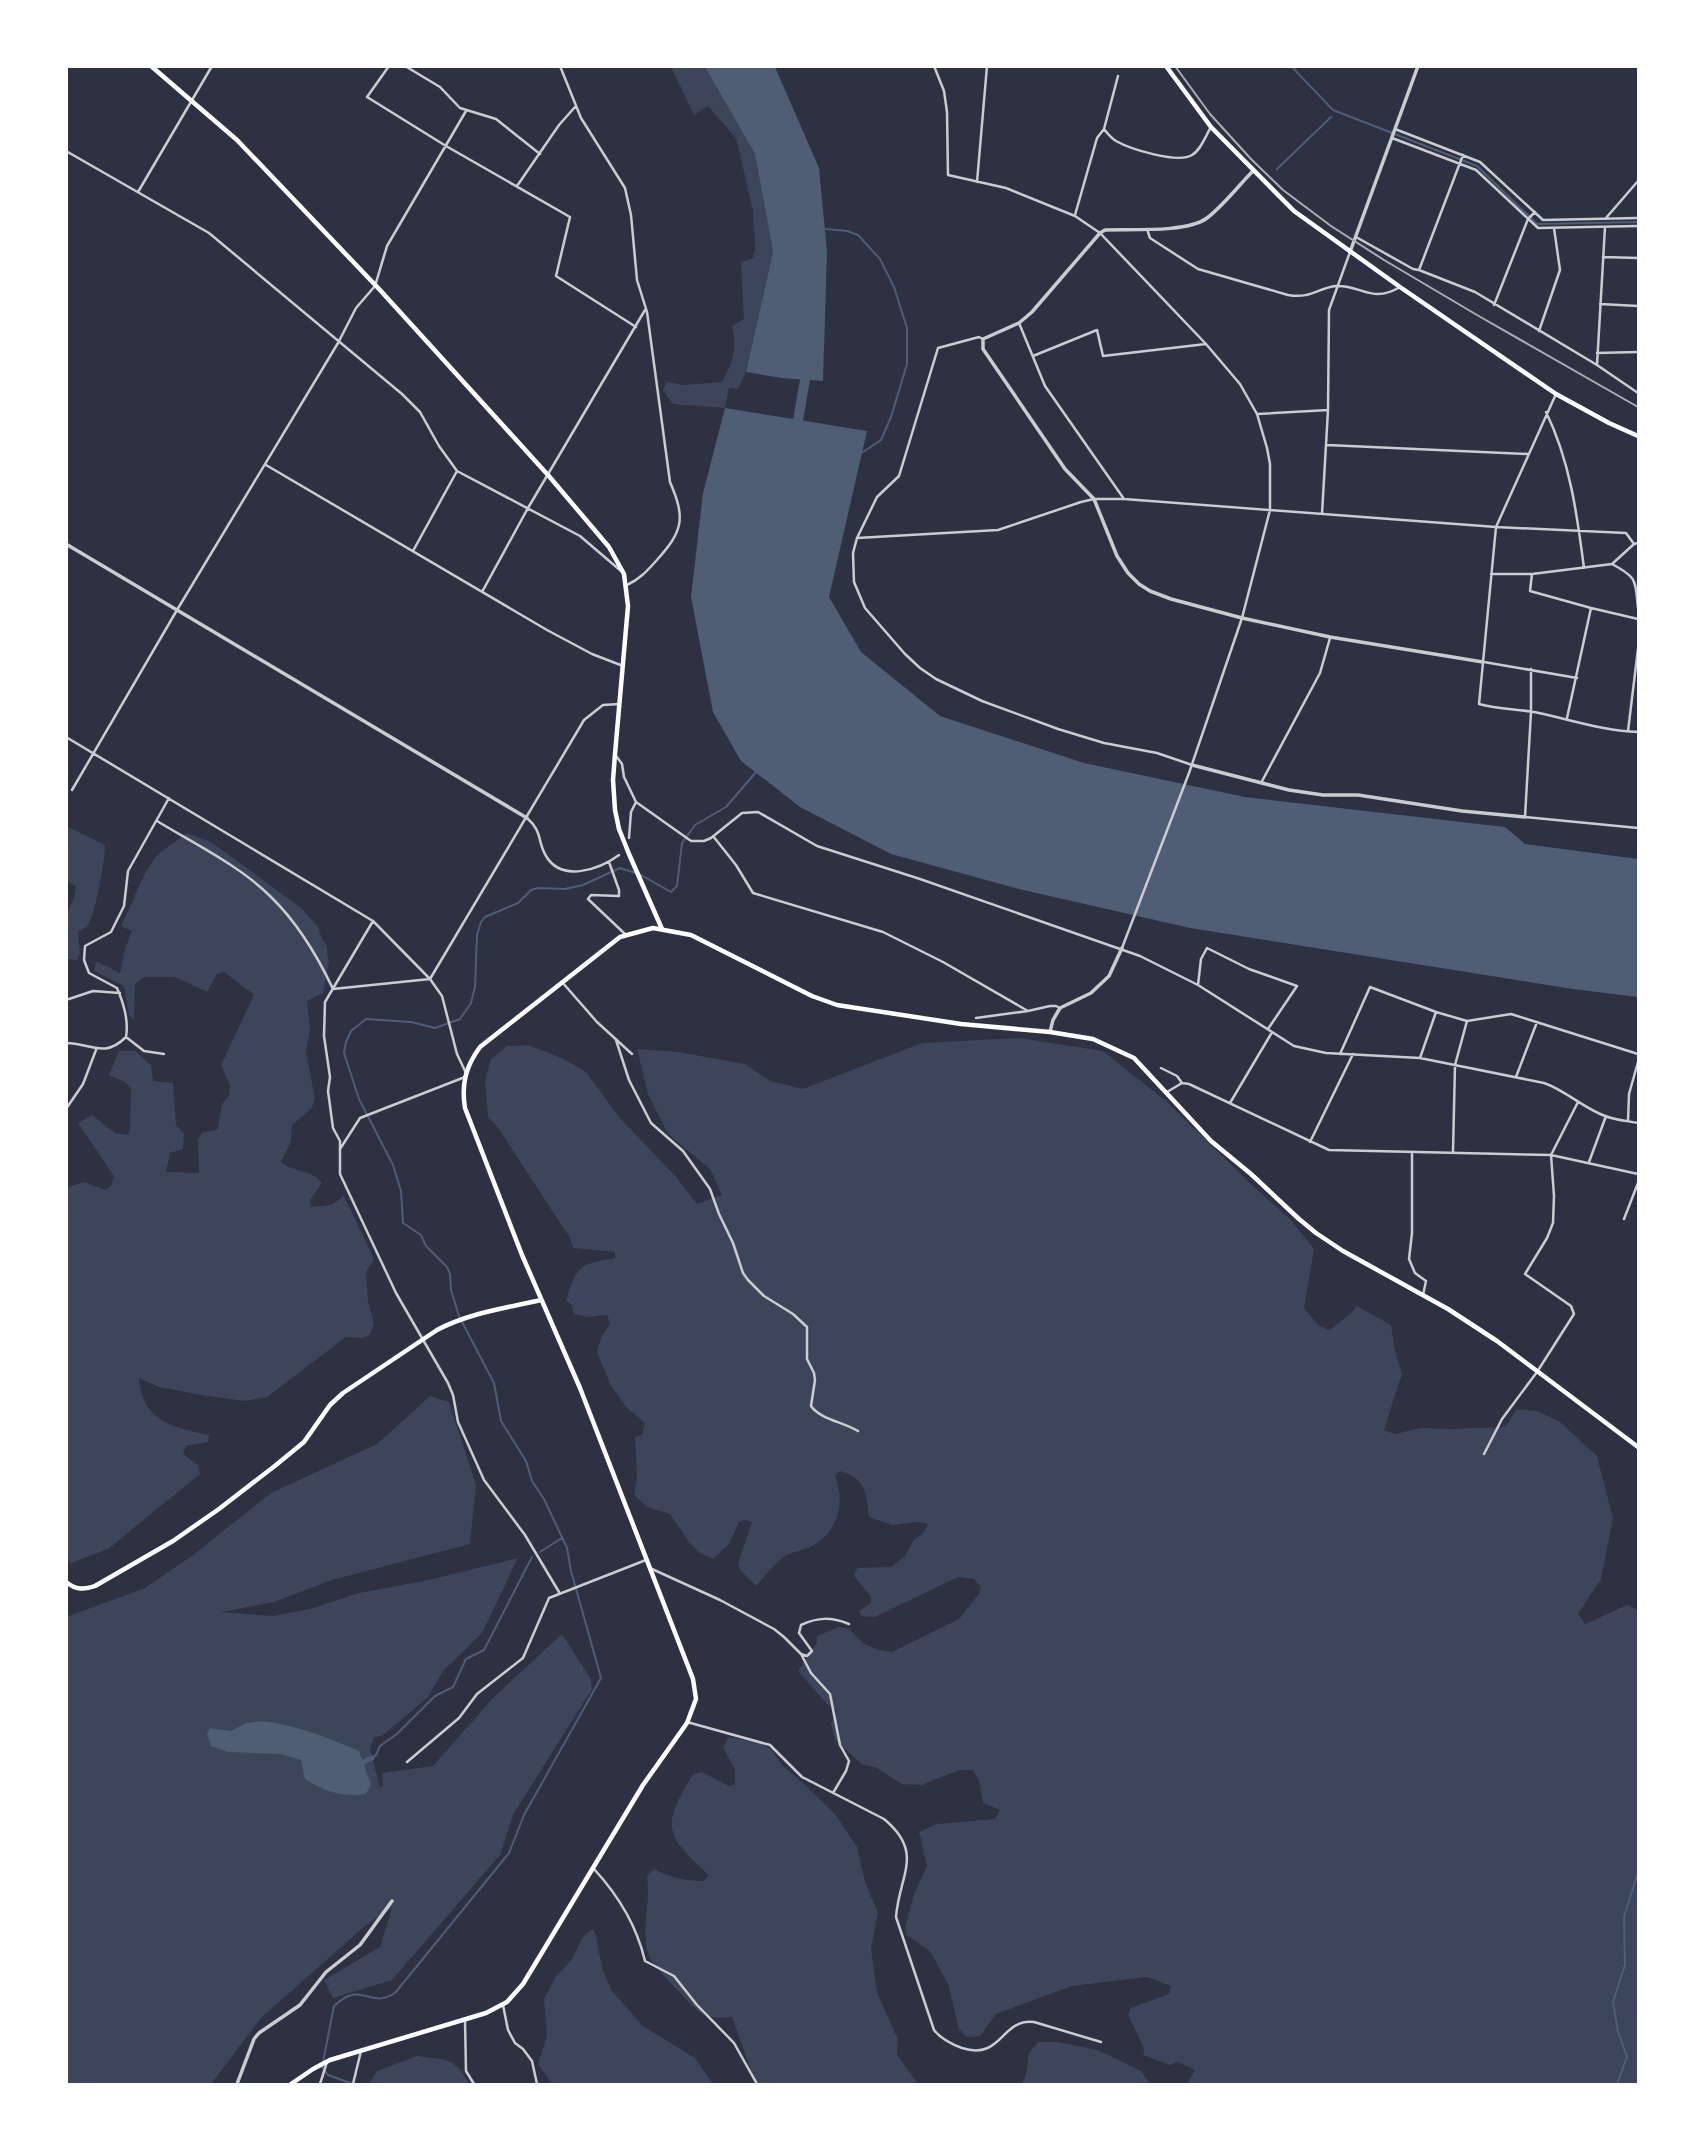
<svg xmlns="http://www.w3.org/2000/svg" width="1705" height="2151" font-family="Jost,sans-serif">
  <style>
    .green { fill: #3c4559 }
    .water { fill: #4f5d75 }
    .lines { fill: none; stroke-linecap: round; stroke-linejoin: round }
    .stream { stroke: #4f5d75; stroke-width: 2 }
    .canal { stroke: #4f5d75; stroke-width: 5 }
    .river { stroke: #4f5d75; stroke-width: 10 }
    .minor { stroke: #caccd0; stroke-width: 2.5 }
    .tertiary { stroke: #caccd0; stroke-width: 3.5 }
    .secondary { stroke: #fff; stroke-width: 4.5 }
    .primary { stroke: #fff; stroke-width: 4.5 }
    .trunk { stroke: #fff; stroke-width: 4.5 }
    .rail { stroke: #abadb3; stroke-width: 2 }
  </style>
  <rect width="100%" height="100%" fill="#2d3142"/>
  <path class="green" d="M671,67H705L755,154L773,252L746,372L738,389L729,388L725,408L673,404L663,390L667,382L684,385L722,382C733,362 737,349 732,326L744,319L741,262L752,259C759,244 752,228 753,211L736,138L708,106L694,115Z
    M66,826L105,845C105,859 96,915 87,926C86,928 81,930 78,932L80,953L77,960L67,959V913L75,895L76,886L67,881Z
    M186,833L211,842L300,907L318,927L322,939L327,946V954L329,961L323,993L307,1001L310,1028L306,1051L315,1099L312,1108L292,1125L291,1141L281,1162C292,1172 312,1169 322,1183L310,1200L311,1207L331,1205L344,1196L374,1259L366,1272L368,1301L374,1324L370,1335L362,1338L346,1337L267,1397L244,1401L201,1395L159,1387L139,1378C141,1420 173,1428 209,1435L208,1442L186,1446L183,1454L198,1465L200,1474L108,1549L71,1563L66,1560V1188L84,1182L105,1190L111,1186L114,1176L78,1123L92,1115L115,1133L128,1135L130,1130L131,1088L125,1082L109,1075L119,1051H135L151,1065L153,1081L173,1083L176,1125L184,1134L183,1149L170,1153L166,1172L199,1173L198,1140L202,1133L218,1129L222,1104L229,1096L230,1086L221,1065L254,995L224,972L217,974L207,992L175,977H144L135,984L134,1020L129,1015L124,986L94,971L96,961L120,973L125,949L132,931L121,926C132,906 142,873 156,857C164,848 177,842 186,833Z
    M1019,1038L1103,1051L1166,1101L1253,1186L1291,1220L1314,1249L1304,1308L1319,1326L1330,1330L1351,1313L1357,1306L1391,1325L1395,1351L1402,1374L1384,1430L1395,1434L1421,1428L1453,1429L1505,1427L1517,1409L1537,1411L1559,1421L1597,1456L1613,1518L1601,1579L1578,1614L1585,1624L1627,1605L1638,1610V2084H1187L1195,2070L1178,2062L1170,2065L1143,2055L1144,2048L1128,2015L1131,2008L1169,1994L1171,1986L1147,1977L1072,1986L996,2014L980,2036L967,2037L959,2029L948,1984L930,1951L906,1935L905,1928L914,1894L927,1866L919,1832L937,1824L995,1819L1000,1810L983,1803L979,1781L973,1770H959L922,1785L902,1784L875,1767L863,1765L835,1740L831,1723L837,1710L827,1704L798,1671L817,1643V1636L839,1627L849,1629L864,1644L879,1650L892,1652L959,1619L979,1594L981,1587L974,1579L958,1577L875,1617L861,1616L859,1611L871,1603V1597L854,1576L857,1568L891,1567L904,1557L914,1540L923,1533L928,1524L918,1522L892,1525L869,1517C866,1493 866,1478 840,1471L835,1476C846,1502 838,1532 812,1546C802,1551 792,1551 782,1558C773,1566 764,1577 756,1586L740,1570L738,1563L752,1522L745,1520L739,1522L729,1544L713,1559L700,1553L689,1542L670,1514L647,1507L634,1495L637,1478L635,1437L642,1435L645,1423L627,1408L611,1386L597,1352L601,1338L610,1323L607,1315L588,1317L574,1314L571,1304L566,1300C577,1265 580,1264 615,1258V1252L573,1248L570,1238L497,1126L488,1117L485,1081L491,1059L507,1046L528,1045L562,1058L586,1072L619,1117L676,1177L697,1204L722,1195L710,1169L668,1134L648,1094L637,1049L678,1052L745,1064L770,1081L803,1089L922,1043Z
    M430,1396L449,1402L476,1485L470,1544L332,1580L274,1602L221,1612L272,1616L310,1609L359,1593L429,1580L518,1558L482,1633L443,1671L428,1697L382,1736L374,1737L370,1749L380,1787L383,1786L382,1773L433,1766L493,1698L562,1634L591,1679L592,1689L513,1815L500,1855L392,1980L333,1998L324,1980L380,1947L392,1908L365,1926L261,2018L211,2084H67L66,1617L145,1588L193,1555L271,1493L377,1444Z
    M729,1737L760,1743L771,1749L782,1765L805,1785L835,1814L857,1847L865,1882L878,1913L871,1948L877,1993L898,2039L897,2055L918,2084H756L732,2017C723,2018 708,2018 701,2013C694,2009 651,1963 649,1957C640,1932 651,1902 647,1876L654,1869C670,1877 684,1881 703,1881L709,1875C664,1834 661,1827 693,1774L702,1772L729,1786L735,1784V1770L723,1747Z
    M592,1929L595,1932L603,1971L612,1991L643,2026L695,2058L713,2084H552L538,2064L547,2036L544,1999L555,1978L572,1959L583,1937Z
    M1038,2042H1058L1098,2050L1141,2071L1150,2084H1021L1026,2075L1029,2053Z
    M417,2056C446,2060 455,2056 469,2084H369L377,2071Z"/>
  <path class="water" d="M705,67H775L819,168L827,251L823,381L781,378L746,372L773,252L755,154Z
    M725,408L867,431L829,597L861,652L940,716L1084,763L1245,797L1505,827L1525,844L1638,859V997L1573,989L1190,928L1019,889L891,854L800,807L741,761L713,712L691,597L703,493Z
    M261,1721C295,1724 328,1738 359,1751L371,1784L366,1794C344,1798 323,1791 305,1779L301,1760L280,1754L228,1752L211,1746L207,1734L210,1728L231,1731L247,1723Z"/>
  <g class="lines">
    <path class="stream" d="M1291,66L1333,110L1477,166L1537,224L1638,222
      M1277,169L1331,117
      M826,229L847,231L858,235L880,259L894,287L907,328V364L891,417L881,440L863,452
      M641,875L671,892L677,886L682,843L695,825L726,807L756,772
      M540,1552L562,1538
      M372,1758L376,1755L380,1746L397,1734L435,1696L453,1687L466,1659L484,1650L532,1557
      M323,2062L334,2006C362,1979 369,2010 395,1993L509,1853L524,1815L601,1678L571,1571L567,1548L544,1499L532,1481L526,1461L501,1421L494,1383L459,1316L451,1290L450,1274L447,1267L426,1246L421,1235L403,1223L401,1191L393,1165L359,1099L344,1053L346,1042L351,1031L366,1019L411,1022L435,1028L460,1019L471,1003L475,987L477,935L481,922L485,917L518,903L531,890L538,888L565,889L583,885L620,868L636,873
      M322,2067L328,2075L353,2084
      M1617,2084L1627,2057L1618,2032L1613,2002L1625,1965L1624,1917L1638,1872"/>
    <path class="canal" d="M359,1764L372,1758"/>
    <path class="river" d="M796,432L807,368"/>
    <path class="minor" d="M389,66L367,97L446,146L570,217L556,276L636,327
      M405,66L440,87L460,108L496,119L540,154
      M560,66L581,118L625,188L631,215L637,280L647,312L670,482C686,519 683,531 656,561C647,571 640,579 627,585
      M934,66L944,91L947,112L948,175L1006,188L1075,216L1100,233L1206,344L1240,384L1257,414L1267,448L1270,464V510L1242,618L1189,773L1122,948
      M1118,76L1104,129C1107,133 1111,138 1116,141C1130,149 1178,164 1192,155C1201,150 1206,135 1211,127
      M1395,129L1480,162L1543,220L1638,218
      M1392,138L1476,170L1538,228L1638,226
      M66,151L209,233L402,394L420,412L439,446L457,471L580,536L621,571
      M977,182L987,66
      M517,186L559,125L575,107
      M138,192L212,66
      M1075,215L1097,138L1104,129
      M1606,218L1638,181
      M1605,227L1597,365L1638,393
      M1147,229L1150,238L1198,269L1288,295C1311,299 1318,288 1336,286C1362,285 1372,304 1400,287
      M1356,237L1413,269L1419,270L1463,155
      M1603,257L1638,258
      M1419,270L1475,292L1597,365
      M1600,304L1638,306
      M1494,305L1528,219L1535,212
      M1019,323L1045,386L1124,499
      M1539,331L1560,270L1554,228
      M983,339L979,337L938,348L899,476L877,497L857,538L853,553L854,582L865,608L905,654L920,668L936,679L982,701L1058,729L1104,743L1157,753L1192,765
      M1597,353L1638,352
      M1033,356L1097,330L1103,356L1206,344
      M1556,394L1496,527L1479,704C1497,709 1516,709 1534,712C1569,719 1603,731 1638,732
      M1546,412C1570,461 1577,514 1584,568
      M1258,414L1328,410
      M1327,445L1528,454
      M266,465L547,630L592,654L623,666
      M1322,514L1328,410L1329,310L1350,252
      M857,538L998,530L1081,502L1094,499H1124L1496,527L1626,533L1634,544
      M413,551L457,471
      M1612,564C1638,578 1635,580 1638,608
      M1491,574H1532L1612,564L1634,544L1638,543
      M1532,574L1530,591L1591,608L1638,619
      M482,592L528,508L645,310
      M1484,662L1577,678
      M1531,669V712L1525,817L1638,828
      M1567,718L1591,608
      M1628,731L1638,649
      M66,737L373,921L430,979L442,996L457,1054L466,1073
      M617,757L622,764L624,777L636,802L691,841H704L711,838L742,813L758,812L817,846L920,879L1140,956L1198,985L1294,1046L1326,1053L1420,1058L1544,1083C1565,1090 1583,1108 1605,1116C1615,1120 1628,1121 1638,1123
      M1261,783L1320,673L1330,638
      M72,790L177,610L338,343L356,308L375,286L387,246L466,111
      M527,818C543,832 537,841 546,856C562,883 600,869 619,855
      M157,821C193,843 240,866 270,896C297,922 317,955 333,989
      M713,836L736,865L753,893L883,932L943,962L1028,1011
      M629,838L631,812L636,802
      M609,862L619,890V896L591,895L588,899L625,934
      M373,921L325,1002L324,1036L330,1077L328,1091L333,1128L340,1141V1174L396,1293L448,1383L453,1395L458,1422L484,1480L525,1535L559,1592
      M430,979L584,720L603,705L620,704
      M562,982L597,1022L632,1054
      M1198,985L1201,959L1207,948L1249,969L1297,986L1268,1029
      M333,989L430,979
      M69,999L93,991L120,993
      M976,1018L1028,1011L1050,1006H1056L1060,1008
      M126,1037L144,1051L164,1054
      M616,1040L629,1080L651,1123L683,1151L710,1189L719,1214L733,1243L743,1273L748,1280L764,1296L793,1314L807,1327V1359L814,1373L815,1380L811,1406C820,1419 843,1422 858,1431
      M66,1043C90,1043 104,1059 126,1037C129,1020 124,1004 117,988L89,973L84,960L85,946L111,932L124,906L128,871L169,798
      M1340,1054L1370,987L1436,1012L1467,1021L1511,1014L1638,1054
      M1420,1058L1436,1012
      M1161,1068L1177,1076L1182,1083
      M1516,1077L1537,1022
      M1167,1092L1182,1083L1189,1084L1329,1150L1551,1155L1638,1174
      M1230,1103L1271,1034
      M66,1109L83,1084L96,1050
      M1628,1121L1629,1094L1638,1062
      M1310,1142L1353,1054
      M340,1149L360,1118L465,1077
      M1412,1152V1233L1409,1259L1415,1273L1426,1281L1423,1295
      M1453,1152L1455,1065L1467,1021
      M1589,1162L1606,1116
      M1624,1219L1638,1183
      M1484,1454L1502,1419L1537,1372L1574,1314L1571,1306L1525,1274L1547,1238L1553,1223L1554,1196L1551,1155L1578,1102
      M652,1569L720,1600L774,1629L784,1637L801,1654L811,1673L830,1694L840,1745L849,1761L846,1771L833,1793
      M801,1654L807,1656L812,1651L799,1633L801,1625C818,1617 831,1617 849,1624
      M687,1722L770,1745L802,1777L884,1819C925,1853 899,1875 896,1917L934,2030C941,2039 951,2044 962,2048C1002,2061 1001,2018 1034,2022L1101,2042
      M407,1762L459,1718L477,1694L523,1658L549,1598L646,1560
      M594,1869C618,1895 637,1927 645,1961L674,1976L697,2005L734,2043L757,2084
      M503,2005L508,2030L515,2043L523,2049L532,2061L537,2084
      M465,2020L466,2071L474,2084
      M320,2084L327,2062
      M353,2084L361,2051"/>
    <path class="tertiary" d="M1253,171C1238,186 1224,205 1207,218C1187,233 1131,229 1105,230L1100,233L1032,312L1019,323L983,339V349L1065,469L1094,499L1117,556L1128,573L1139,584L1150,591L1171,599L1242,618L1330,637L1483,662
      M1350,252L1418,66
      M66,544L527,818
      M1192,765L1289,790L1323,795H1358L1462,811L1525,817
      M1050,1032L1053,1020L1060,1008L1091,993L1109,976L1122,948
      M237,2084L254,2039L259,2033L300,2005L326,1972L360,1945L392,1901"/>
    <path class="secondary" d="M1166,66L1211,127L1294,211L1400,287L1556,394L1609,423L1638,436
      M66,1582C76,1590 84,1590 95,1586L173,1541L219,1509L276,1465L304,1442L330,1405L343,1393L437,1330C469,1313 506,1308 541,1300"/>
    <path class="primary" d="M151,66L237,140L380,290L548,475L609,547L624,574L628,606L615,754L613,780L615,810L619,829L629,854L662,929"/>
    <path class="trunk" d="M291,2084L313,2069L330,2060L486,2013L507,2002L523,1984L643,1785L687,1723L696,1699L693,1679L580,1388L522,1255L465,1108C461,1084 466,1066 480,1047L620,937L653,928L691,935L812,996L837,1005L961,1024L1050,1032L1093,1039L1134,1058L1211,1141L1251,1174L1299,1219L1316,1233L1343,1251L1448,1309L1497,1341L1638,1447"/>
    <path class="rail" d="M1175,66L1210,114L1251,159L1283,190L1331,226L1384,260L1477,315L1638,407"/>
  </g>
  <rect width="1705" height="2151" fill="none" stroke="#ffffff" stroke-width="136"/>
</svg>
